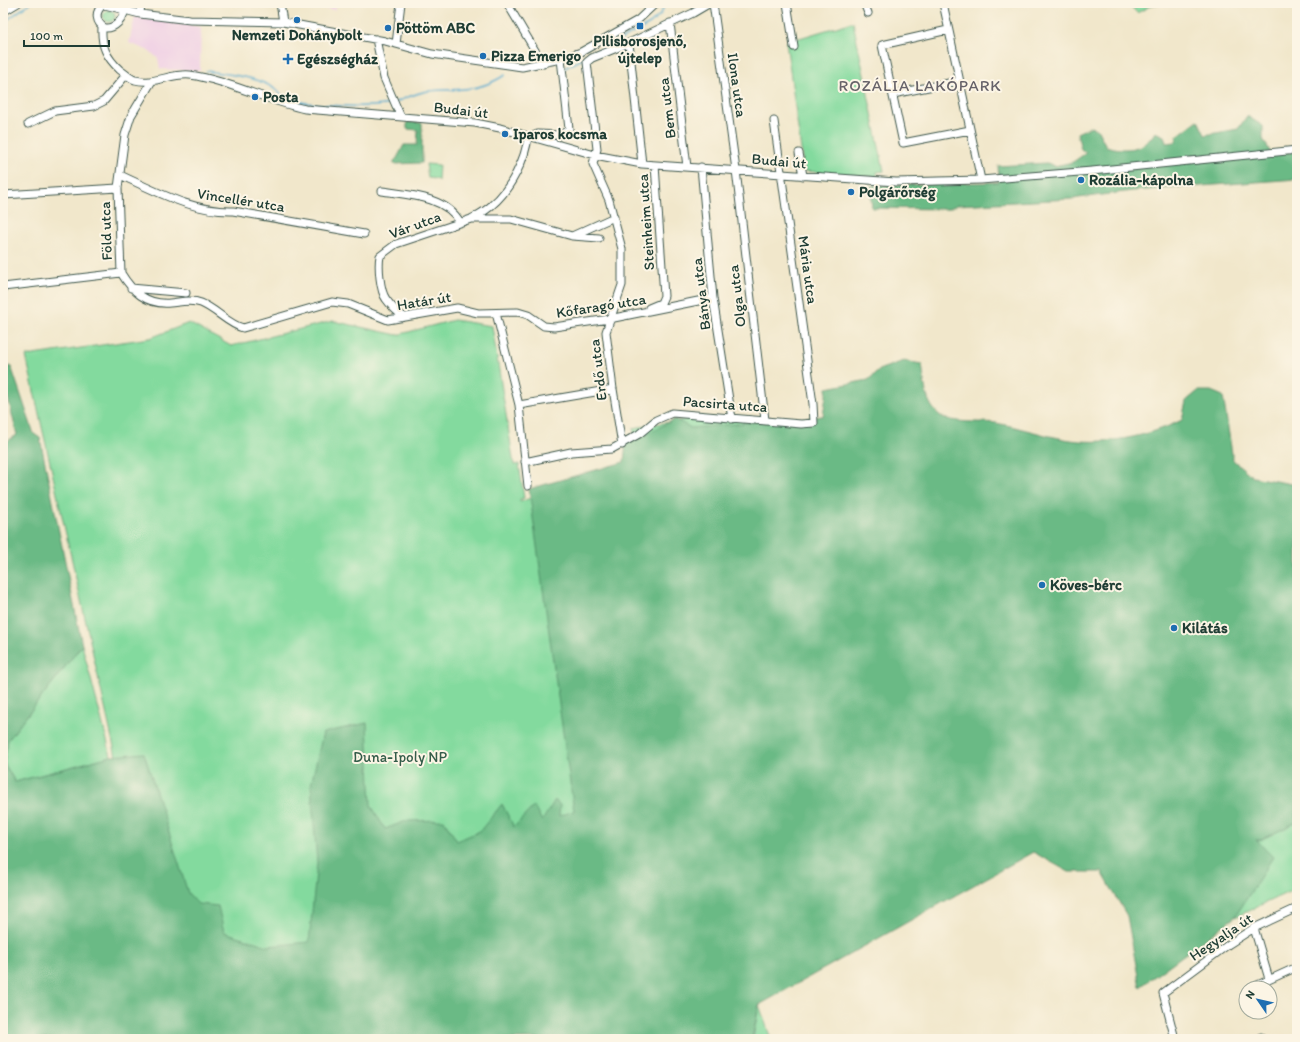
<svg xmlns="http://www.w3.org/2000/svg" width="1300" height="1042" font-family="Itim,sans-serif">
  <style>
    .built { fill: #f0d0e5 }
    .green { fill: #83da9e; stroke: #518c69 }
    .forest { fill: #6aba85; stroke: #447c5c }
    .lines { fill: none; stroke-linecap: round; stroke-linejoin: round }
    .stream { stroke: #53abd0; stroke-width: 1.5 }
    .minor-casing { stroke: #3e564b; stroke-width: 9 }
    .minor { stroke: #fff; stroke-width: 7 }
    .poi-dot { fill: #1f6fb2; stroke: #fcf5e5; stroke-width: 1.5 }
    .labels { text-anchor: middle; stroke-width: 4; stroke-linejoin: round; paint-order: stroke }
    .poi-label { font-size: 15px; font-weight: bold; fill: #1f3d34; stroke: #fcf5e5; text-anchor: start }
    .street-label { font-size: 15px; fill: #1f3d34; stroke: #fcf5e5 }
    .park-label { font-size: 15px; fill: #335c49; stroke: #fcf5e5 }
    .neighbourhood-label { font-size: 16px; letter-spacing: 1px; fill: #666269; stroke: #fcf5e5 }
  </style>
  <rect width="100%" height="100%" fill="#fcf5e5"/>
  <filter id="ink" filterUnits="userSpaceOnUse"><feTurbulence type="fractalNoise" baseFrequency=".025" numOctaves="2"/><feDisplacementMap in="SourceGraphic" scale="8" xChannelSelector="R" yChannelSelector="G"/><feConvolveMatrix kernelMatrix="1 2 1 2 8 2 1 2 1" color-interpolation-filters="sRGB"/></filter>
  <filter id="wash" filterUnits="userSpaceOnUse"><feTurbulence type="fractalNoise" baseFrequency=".012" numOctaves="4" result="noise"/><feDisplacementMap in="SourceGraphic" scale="16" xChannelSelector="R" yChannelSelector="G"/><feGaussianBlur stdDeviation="0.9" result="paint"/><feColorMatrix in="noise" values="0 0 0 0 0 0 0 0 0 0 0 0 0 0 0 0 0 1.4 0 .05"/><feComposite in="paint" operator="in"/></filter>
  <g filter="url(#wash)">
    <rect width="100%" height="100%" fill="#f1e7cb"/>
    <path class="built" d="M302,3H335L336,10L303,6Z
      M135,16L201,27L200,71L160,69L158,58L147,50L129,43Z"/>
    <path class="green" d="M1128,3H1161L1152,5L1137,13Z
      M103 16a6 6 0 1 1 12 0a6 6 0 1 1-12 0Z
      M853,22L884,171L877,172V177L804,171L786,42Z
      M426,164L439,165L438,181L436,179L428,178Z
      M454,320L492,326L514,465L519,464L524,498L520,499V502L639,457L633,428L699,417L926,428L1112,862L1079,833L3,1039V783L5,790L117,761L26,356L150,338L189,323L231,346L333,321L397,335Z
      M82,645L111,756L15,782L4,763L8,740Z
      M1297,822V901L1291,891L1235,917L1272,857L1257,840H1260Z
      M759,1005L771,1039H753Z"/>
    <path class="forest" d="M1247,116L1263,126V139L1271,153L1297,152V179L1132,191L1071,199L957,205L947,209L872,208L870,186L999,182L998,166L1047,163L1055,166L1073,162L1086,153L1081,149L1077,133L1090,127L1097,129L1106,146C1125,152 1145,150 1155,132L1164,136L1166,143L1176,142L1177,136L1198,120L1205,135L1238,129Z
      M407,122L422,123V163L394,164V161L397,158L404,145H417L418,130L407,129Z
      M904,361L922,364C925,383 924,404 941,416C953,424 981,421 996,423C1019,427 1041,435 1064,439C1102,446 1148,437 1182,420L1186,401L1198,391H1211L1223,396L1233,460L1253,477L1297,485V822L1260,840H1256L1273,857L1235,917L1140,987L1127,916L1102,872H1069L1033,852L759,1005L752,1039H3V444L17,435L3,377V367L11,366L34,434L40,438L82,645L8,740L4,763L15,782L111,756L144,753L188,893L198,904L218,906L224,932L268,946L309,942L317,863L311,785L323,733L367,723L371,805L385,829L406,821L444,820L457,841L480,831L502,804L514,827L534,806L542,821L555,800L560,805L559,816L574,811L529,489L624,462L626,441L641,437L675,419L691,428L823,416L827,388L868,380L881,369Z"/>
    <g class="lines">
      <path class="stream" d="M3,23L30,3
        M565,68L650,24L660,15L666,3
        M206,71C227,74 253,76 272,87C277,90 281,96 286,98C305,106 374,109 393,103
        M396,102C406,98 418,92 429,91C460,88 477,93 505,75"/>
    </g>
  </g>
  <g filter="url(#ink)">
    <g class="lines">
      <g class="minor-casing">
        <path id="minor" d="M97,3L140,14L190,20L283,22L385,41L432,54L522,67L561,59L581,52L638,20L656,3
          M280,3L283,22
          M507,3L543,64
          M713,3L736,170L765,420
          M787,3L794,47
          M864,3L868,13
          M943,3L981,180
          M103,5C94,12 96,23 105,28C115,29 123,19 125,10
          M3,12L18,3
          M140,14L141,3
          M670,23L687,167
          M102,27C101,46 106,57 120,70C125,73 129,78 135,80C154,85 171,73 190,75C227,80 267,101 305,109L475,123L500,128L595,155L642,164L896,182L981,180L1092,171L1297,150
          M948,30L882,45L903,143L970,130
          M376,39L384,78L400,115
          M629,43L642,164
          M396,44L401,3
          M893,94L959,81
          M28,124L55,111L94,106L104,101L126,75
          M531,137L538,134L561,135L569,129L561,59
          M799,153L803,176
          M701,167L713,298L732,419
          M120,175C156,191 192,212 233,211L364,234
          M382,191C409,195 445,196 460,222
          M3,195L118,188
          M471,219C478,215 486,211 492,205C510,190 526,159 528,136
          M572,236L599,238
          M121,273C132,291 146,305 170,303C180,302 191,299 201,303C216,309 228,324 243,328L332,302L348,304L388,320L457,308L478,313L518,312L528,315L544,326L554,327L609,319L713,298
          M121,273L118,188L125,135L131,116L152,81
          M3,287L121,273
          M131,288L186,293
          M649,308L661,303L664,296L655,165
          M496,313L519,405L528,486
          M404,317C397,312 391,306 386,299C380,291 378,266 380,256L396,244L471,219H511L572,236L614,217
          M519,405L613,389
          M622,445L613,389L606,332L622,285V249L609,200L593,164L597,149L587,62L592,58L629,43L693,13L710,3
          M525,462L571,452L612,449L639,434L656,420L672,413L801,424L814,423L813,404L774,121
          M1254,928L1269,979
          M1251,988L1297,967
          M1175,1039L1163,993L1229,944L1254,928L1297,908
          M1257,1039L1261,1037"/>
      </g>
      <use href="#minor" class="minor"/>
    </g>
  </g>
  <g class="poi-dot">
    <circle cx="297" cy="20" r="4"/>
    <rect x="636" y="22" width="8" height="8" rx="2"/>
    <circle cx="388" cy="28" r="4"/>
    <circle cx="483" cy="56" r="4"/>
    <path d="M286 53h4v4h4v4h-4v4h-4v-4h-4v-4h4z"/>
    <circle cx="255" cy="97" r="4"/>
    <circle cx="505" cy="134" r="4"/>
    <circle cx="1081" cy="180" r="4"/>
    <circle cx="851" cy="192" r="4"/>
    <circle cx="1042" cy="585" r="4"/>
    <circle cx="1174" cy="628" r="4"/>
  </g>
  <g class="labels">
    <g class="poi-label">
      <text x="396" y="33">Pöttöm ABC</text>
      <text x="297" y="40" text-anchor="middle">Nemzeti Dohánybolt</text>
      <text x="640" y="46" text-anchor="middle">Pilisborosjenő,<tspan x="640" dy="17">újtelep</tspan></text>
      <text x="491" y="61">Pizza Emerigo</text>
      <text x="297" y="64">Egészségház</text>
      <text x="263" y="102">Posta</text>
      <text x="513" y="139">Iparos kocsma</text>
      <text x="1089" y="185">Rozália-kápolna</text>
      <text x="859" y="197">Polgárőrség</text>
      <text x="1050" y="590">Köves-bérc</text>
      <text x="1182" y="633">Kilátás</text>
    </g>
    <g class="street-label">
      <text transform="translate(737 85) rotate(82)" y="5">Ilona utca</text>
      <text transform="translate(667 108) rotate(-97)" y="5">Bem utca</text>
      <text transform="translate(461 110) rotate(7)" y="5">Budai út</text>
      <text transform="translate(779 161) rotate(5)" y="5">Budai út</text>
      <text transform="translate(241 200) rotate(9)" y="5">Vincellér utca</text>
      <text transform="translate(646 222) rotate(-94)" y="5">Steinheim utca</text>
      <text transform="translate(415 225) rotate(-20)" y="5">Vár utca</text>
      <text transform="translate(106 231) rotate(-92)" y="5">Föld utca</text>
      <text transform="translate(808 270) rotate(82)" y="5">Mária utca</text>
      <text transform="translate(701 294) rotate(-97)" y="5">Bánya utca</text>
      <text transform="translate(737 296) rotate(-97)" y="5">Olga utca</text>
      <text transform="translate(424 301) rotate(-9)" y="5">Határ út</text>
      <text transform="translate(601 306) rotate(-9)" y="5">Kőfaragó utca</text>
      <text transform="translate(598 370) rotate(-97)" y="5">Erdő utca</text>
      <text transform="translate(725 404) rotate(4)" y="5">Pacsirta utca</text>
      <text transform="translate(1221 937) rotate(-34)" y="5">Hegyalja út</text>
    </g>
    <g class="park-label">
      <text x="400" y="762">Duna-Ipoly NP</text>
    </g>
    <g class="neighbourhood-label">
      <text x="920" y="91">ROZÁLIA LAKÓPARK</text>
    </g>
  </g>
  <rect width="1300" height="1042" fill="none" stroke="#fcf5e5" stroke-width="16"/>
  <g transform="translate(1258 1000) rotate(304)"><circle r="19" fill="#fcf5e5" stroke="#a4ab9e"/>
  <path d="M0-3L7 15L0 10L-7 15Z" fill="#1f6fb2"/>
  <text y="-6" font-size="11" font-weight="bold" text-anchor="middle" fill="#1f3d34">N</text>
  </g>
  <path d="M24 40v6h85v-6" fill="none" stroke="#1f3d34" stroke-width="2"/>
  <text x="30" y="40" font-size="12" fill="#1f3d34" stroke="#fcf5e5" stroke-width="3" paint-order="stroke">100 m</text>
</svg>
